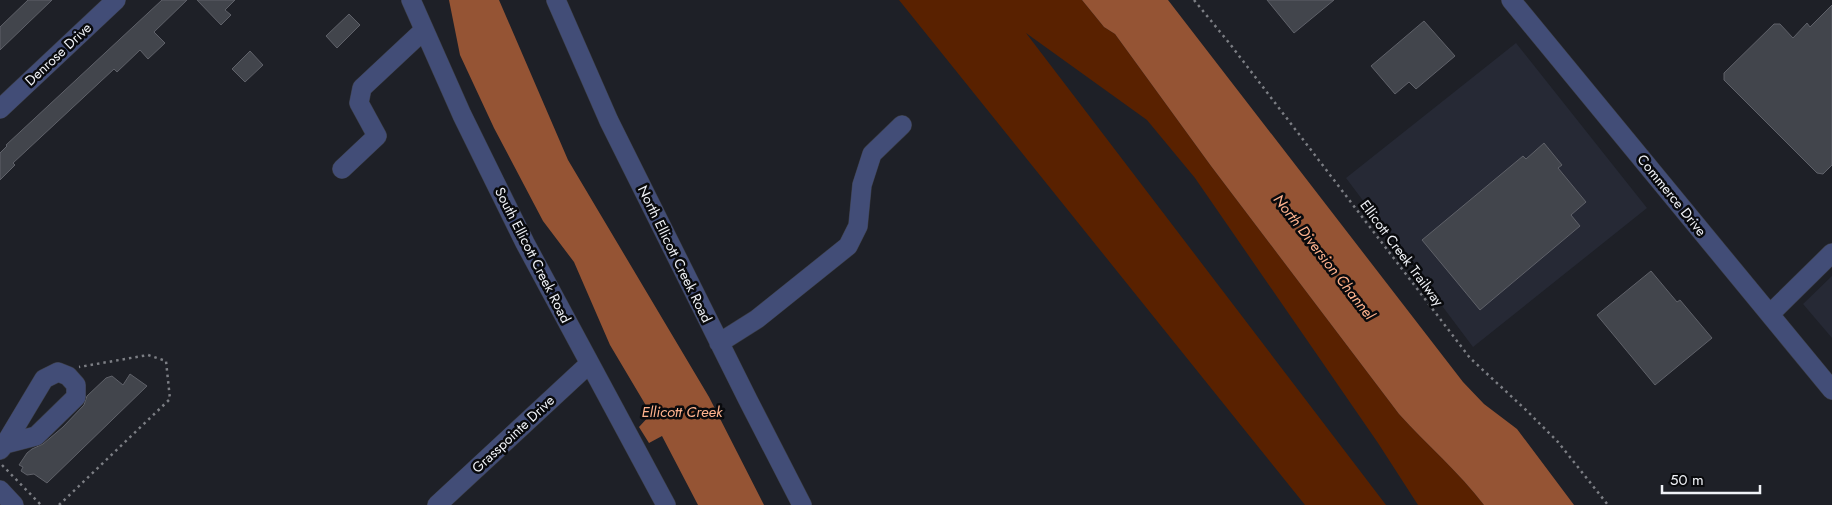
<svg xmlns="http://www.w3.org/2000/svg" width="1832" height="505" font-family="Jost,sans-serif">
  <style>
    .built { fill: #262935 }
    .green { fill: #592100 }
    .water { fill: #955434 }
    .building { fill: #42454c; stroke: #5f6169 }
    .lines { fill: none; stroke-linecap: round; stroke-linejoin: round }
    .minor-casing { stroke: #3b3d44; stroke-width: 20 }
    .path { stroke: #7c7e84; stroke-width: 2.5; stroke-dasharray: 2.5 4; stroke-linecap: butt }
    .minor { stroke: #424d77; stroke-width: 19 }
    .labels { text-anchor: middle; stroke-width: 5; stroke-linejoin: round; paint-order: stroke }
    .street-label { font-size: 14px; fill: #f0f2f7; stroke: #090a0d }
    .water-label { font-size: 15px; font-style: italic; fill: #ffb38e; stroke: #090a0d }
  </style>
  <rect width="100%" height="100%" fill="#1e2027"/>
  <path class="built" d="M1516,43L1647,208L1473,347L1346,178Z
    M1832,276V338L1803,304Z"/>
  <path class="green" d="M899,0H1082L1104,27L1115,34L1211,166L1399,414C1427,445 1459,472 1484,505H1418L1378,443L1195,178L1147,120L1026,33L1386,505H1305Z"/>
  <path class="water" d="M449,0H499L568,160L709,397L764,505H698L662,436L649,443L639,427L651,414L610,345L574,262L543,221L494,128L460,55Z
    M1082,0H1168L1463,382L1484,404L1517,429L1574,505H1484C1459,472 1427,445 1399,414L1211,166L1115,34L1104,27Z"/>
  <path class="building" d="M28,0H52L0,50V27Z
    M162,0H187L154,32L165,43L148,59L140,50L117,72L114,69L13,163L15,165L0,180V153L7,146L6,145Z
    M197,0H235L225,10L231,15L221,25Z
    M1267,0H1334L1294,33Z
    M1832,5V165L1823,174L1817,173L1724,80V73L1774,24H1780L1793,38L1807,23L1810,27Z
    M349,14L360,25L337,48L326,36Z
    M1424,21L1455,56L1416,89L1409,82L1395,94L1371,66Z
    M250,51L263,65L245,82L232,69Z
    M1544,143L1562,165L1558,168L1586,202L1571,215L1580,226L1480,310L1422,240L1523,156L1526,159Z
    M1651,271L1677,302L1680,300L1712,338L1655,385L1597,315Z
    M130,374L147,386L47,483L34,474L27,475L21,471L23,467L19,465L27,453L32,449L43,444L63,427L84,405L87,396L106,378L112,376L123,385Z"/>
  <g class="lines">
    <g class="minor-casing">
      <path id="minor" d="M411,0L462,115L525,243L666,505
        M556,0L609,121L748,400L802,505
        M1511,0L1832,390
        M0,109L116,0
        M342,169L377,136L359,103L362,88L424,30
        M1770,314L1832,253
        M719,343L757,319L848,246L858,226L862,185L872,154L902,125
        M0,450L5,444L44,379L58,372L68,376L76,385V397L36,436L5,444
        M0,490L14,505
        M437,505L589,364"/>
    </g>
    <path class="path" d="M1194,0L1230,44L1470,358L1526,410L1558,442L1608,505
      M2,465L41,505
      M59,505L170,399L166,361L148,355L79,367"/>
    <use href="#minor" class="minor"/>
  </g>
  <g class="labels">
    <g class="street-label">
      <text transform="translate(58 54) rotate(-43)" y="5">Denrose Drive</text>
      <text transform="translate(1672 195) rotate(51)" y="5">Commerce Drive</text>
      <text transform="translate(1402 253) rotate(53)" y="5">Ellicott Creek Trailway</text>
      <text transform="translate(675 254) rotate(64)" y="5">North Ellicott Creek Road</text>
      <text transform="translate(533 255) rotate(63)" y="5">South Ellicott Creek Road</text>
      <text transform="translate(513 434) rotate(-43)" y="5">Grasspointe Drive</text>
    </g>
    <g class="water-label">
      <text transform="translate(1324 257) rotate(52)" y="5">North Diversion Channel</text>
      <text x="682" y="417">Ellicott Creek</text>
    </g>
  </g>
  <path d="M1662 485v8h98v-8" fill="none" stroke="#f0f2f7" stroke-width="2.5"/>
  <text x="1670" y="485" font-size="15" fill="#f0f2f7" stroke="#090a0d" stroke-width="4" paint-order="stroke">50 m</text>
</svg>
